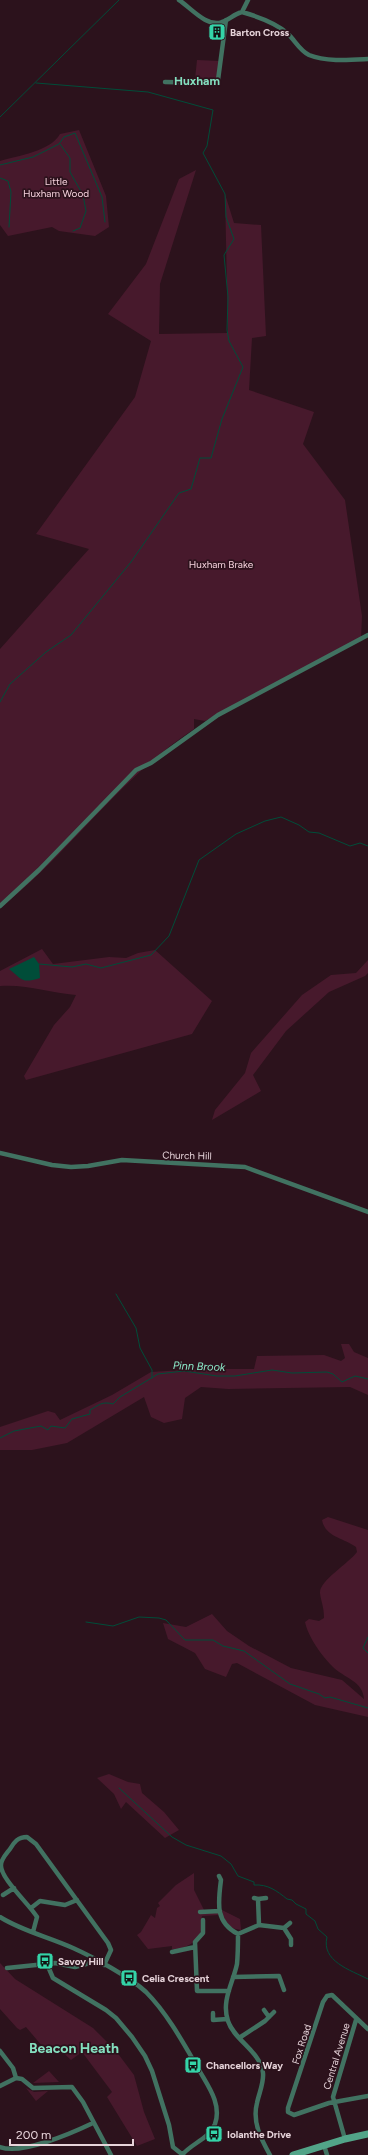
<svg xmlns="http://www.w3.org/2000/svg" width="368" height="2155" font-family="Figtree,sans-serif">
  <style>
    .green { fill: #47192c }
    .water { fill: #004d39 }
    .lines { fill: none; stroke-linecap: round; stroke-linejoin: round }
    .stream { stroke: #004d39; stroke-width: 1 }
    .street { stroke: #417261; stroke-width: 4.5 }
    .secondary { stroke: #52a488; stroke-width: 7 }
    .labels { text-anchor: middle; stroke-width: 3.5; stroke-linejoin: round; paint-order: stroke }
    .poi-label { font-size: 10px; font-weight: bold; fill: #e7d4da; stroke: #2c121c; text-anchor: start }
    .park-label { font-size: 10px; fill: #f6d2dd; stroke: #2c121c }
    .street-label { font-size: 10px; fill: #e7d4da; stroke: #2c121c }
    .water-label { font-size: 11px; font-style: italic; fill: #8cedcb; stroke: #2c121c }
    .quarter-label { font-size: 12px; font-weight: bold; fill: #84dfbf; stroke: #2c121c }
    .district-label { font-size: 14px; font-weight: bold; fill: #84dfbf; stroke: #2c121c }
  </style>
  <rect width="100%" height="100%" fill="#2c121c"/>
  <path class="green" d="M197,60L219,61L218,80L195,79Z
    M79,130L106,196L109,227L95,236L59,231L52,227L8,236L0,225V161C17,156 51,151 60,134Z
    M196,170L160,284L159,334L228,333L225,194L234,223L261,225L266,336L252,338L249,390L314,412L303,444L345,500L362,616L361,639L205,721L194,719V729C119,778 70,853 0,908V649L89,549L36,534L135,397L151,341L108,314L146,264L179,179Z
    M42,949L53,964L109,957L126,958L138,953L155,950L212,1001L192,1034L26,1080L24,1076L54,1025L70,1007L76,995C50,993 27,984 0,986V971Z
    M368,960V973L365,976L329,992L286,1031L253,1075L261,1091L212,1120L215,1110L245,1073L251,1053L302,995L331,975L356,973Z
    M341,1344H349L354,1352L368,1358V1395L350,1387L228,1389L201,1387L185,1398L182,1419L164,1423L151,1417L144,1397L67,1443L32,1450H0V1427L48,1411L55,1413L60,1420L112,1395L151,1372L198,1369H254L257,1356L324,1355L341,1361L345,1358Z
    M328,1517L368,1530V1717L315,1705L237,1663L232,1664L226,1677L205,1669L195,1653L168,1639L163,1623L186,1627L212,1614L227,1631L249,1646L291,1668L342,1680L364,1699C363,1681 344,1678 333,1667C322,1656 308,1637 305,1622L309,1619L319,1621L324,1618C324,1606 321,1602 320,1593C319,1581 348,1564 357,1552L356,1547C344,1538 325,1537 322,1520Z
    M109,1774L128,1782L140,1784L142,1793L164,1812L179,1830L165,1838L126,1802L121,1809L114,1794L97,1778Z
    M194,1873V1890L204,1910H219V1915L202,1916C201,1921 202,1931 200,1935C194,1944 182,1950 172,1949V1946L148,1949L137,1935L141,1932L151,1915L155,1918L157,1908L160,1906L158,1903L176,1885Z
    M222,1910L240,1919L241,1930L231,1928L223,1917Z
    M0,1963L15,1979L93,2028L116,2051L134,2075L144,2112L155,2139L137,2146L107,2097L112,2092L82,2052L71,2060L57,2047L48,2053L26,2027L20,2030L17,2028L0,2009Z
    M49,2071L59,2082L33,2083Z
    M26,2088L34,2092L48,2091L36,2101Z"/>
  <path class="water" d="M34,957L39,964L40,978C21,984 22,979 9,969Z"/>
  <g class="lines">
    <path class="stream" d="M0,117L119,0
      M60,144L70,158V172L83,195L86,211L80,228L73,231
      M0,165L33,157L59,144L64,137L75,133L102,197L105,222
      M0,178L8,181L11,192L9,227
      M0,702L10,684L46,652L71,635L131,562L179,493L191,489L200,458H211L222,419L243,367L229,341L227,330L228,297L224,255L234,239L226,217L225,194L203,153L207,146L213,110L148,92L36,83
      M39,964L72,967L86,964L101,968L151,955L169,936L199,860L236,834L265,821L281,817L299,825L309,832L319,833L350,846L360,843L368,846
      M116,1294L136,1328L140,1348L152,1370V1378
      M0,1438L14,1431L41,1426L48,1430L51,1426L65,1428L72,1419L90,1414V1410C99,1405 102,1401 113,1404L120,1397L158,1374L184,1371L217,1376H235L272,1370L292,1373L327,1372L333,1374L342,1382L355,1376L368,1379
      M86,1622L113,1626L139,1617L159,1618L166,1620L185,1640H213L223,1646L244,1651L290,1684L319,1694L325,1698L330,1697L368,1708
      M368,1637L363,1648L368,1653
      M119,1788L172,1837L186,1845L221,1856L231,1864L238,1876L254,1882V1885C268,1884 277,1891 287,1899L292,1900L296,1904L306,1909V1914L315,1921L318,1929L327,1937C321,1961 350,1970 368,1979"/>
    <path class="street" d="M179,0C190,7 207,28 222,22C229,20 234,14 242,12C256,16 276,23 287,33C295,40 299,50 309,55C326,62 350,60 368,59
      M242,12L248,0
      M165,82L209,83L218,80L226,20
      M0,906L39,870L136,770L151,763L218,715L368,635
      M0,1153L52,1165L71,1167L88,1166L122,1160L245,1167L368,1212
      M219,1876L221,1880C218,1903 215,1922 238,1934
      M3,1895L14,1888
      M254,1898L258,1899L259,1925
      M258,1899L266,1898
      M31,1908L40,1901L65,1905L77,1900
      M200,1912L220,1911
      M0,1917C22,1931 49,1937 73,1948C93,1957 130,1977 146,1992C167,2013 184,2044 199,2070C208,2086 222,2104 215,2124C209,2139 192,2143 182,2155
      M203,1920V1933L195,1942L197,1991H229
      M284,1928L290,1923
      M33,1932L37,1917C30,1905 0,1878 1,1865C1,1859 7,1853 10,1849C14,1842 18,1837 27,1837L36,1844L108,1943L111,1950L104,1965
      M238,1934C238,1944 238,1954 237,1964C233,1983 221,2001 228,2021C234,2040 261,2052 263,2073C264,2083 259,2093 257,2103C252,2122 261,2139 270,2155
      M238,1934L259,1925L284,1928L291,1939V1945
      M172,1952L195,1947
      M47,1964L53,1978L106,2010L116,2018L132,2037L145,2056L152,2071L169,2125L173,2147L183,2155
      M7,1968L55,1963L75,1967L97,1961
      M233,1977L279,1976L284,1990
      M264,2010L269,2017
      M213,2013V2020L227,2019
      M368,2029L332,1995L327,1996L323,2002L288,2108V2112L294,2115L329,2103L368,2096
      M239,2038L265,2021L274,2012
      M0,2051L13,2068L16,2078L22,2079L33,2088L72,2087L83,2102L111,2155
      M0,2086L16,2078
      M345,2139L333,2097L356,2020
      M324,2145L327,2155
      M0,2147C22,2155 72,2133 93,2123"/>
    <path class="secondary" d="M293,2155L345,2139L368,2134"/>
  </g>
  <defs>
    <g id="building-square" transform="scale(0.9)"><rect x="-9" y="-9" width="18" height="18" rx="4" fill="#34d4a8" stroke="#2c121c"/><path d="M-4-6H4V6H1V3H-1V6H-4ZM-2.5-4.3h1.7v1.8h-1.7ZM.8-4.3h1.7v1.8H.8ZM-2.5-1h1.7V.8h-1.7ZM.8-1h1.7V.8H.8Z" fill="#111"/></g>
    <g id="bus-square" transform="scale(0.9)"><rect x="-9" y="-9" width="18" height="18" rx="4" fill="#34d4a8" stroke="#2c121c"/><path d="M-5-6H5V4H4V6H2V4H-2V6H-4V4H-5ZM-3.5-4V0h7V-4ZM-3.5 1.2v1.5H-2V1.2ZM2 1.2v1.5H3.5V1.2Z" fill="#111"/></g>
  </defs>
  <g fill-rule="evenodd">
    <use href="#building-square" x="217" y="32"/>
    <use href="#bus-square" x="45" y="1961"/>
    <use href="#bus-square" x="129" y="1978"/>
    <use href="#bus-square" x="193" y="2065"/>
    <use href="#bus-square" x="214" y="2134"/>
  </g>
  <g class="labels">
    <g class="poi-label">
      <text x="230" y="36">Barton Cross</text>
      <text x="58" y="1965">Savoy Hill</text>
      <text x="142" y="1982">Celia Crescent</text>
      <text x="206" y="2069">Chancellors Way</text>
      <text x="227" y="2138">Iolanthe Drive</text>
    </g>
    <g class="park-label">
      <text x="56" y="185">Little<tspan x="56" dy="12">Huxham Wood</tspan></text>
      <text x="221" y="568">Huxham Brake</text>
    </g>
    <g class="street-label">
      <text transform="translate(187 1155) rotate(1)" y="4">Church Hill</text>
      <text transform="translate(301 2044) rotate(-72)" y="4">Fox Road</text>
      <text transform="translate(336 2056) rotate(-73)" y="4">Central Avenue</text>
    </g>
    <g class="water-label">
      <text transform="translate(199 1366) rotate(2)" y="4">Pinn Brook</text>
    </g>
    <g class="quarter-label">
      <text x="197" y="85">Huxham</text>
    </g>
    <g class="district-label">
      <text x="74" y="2053">Beacon Heath</text>
    </g>
  </g>
  <path d="M10 2139v6h123v-6" fill="none" stroke="#e7d4da" stroke-width="2"/>
  <text x="16" y="2139" font-size="12" fill="#e7d4da" stroke="#2c121c" stroke-width="3" paint-order="stroke">200 m</text>
</svg>
